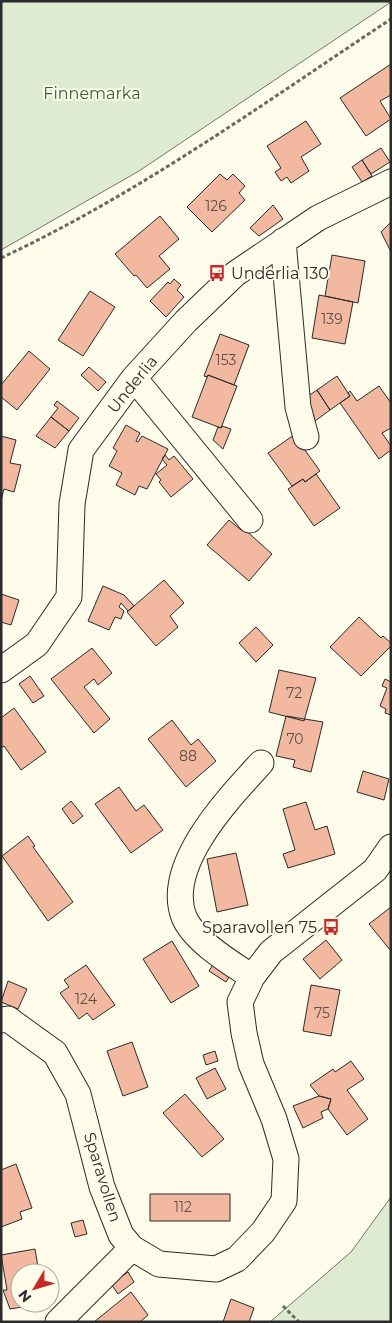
<svg xmlns="http://www.w3.org/2000/svg" width="392" height="1323" font-family="Montserrat,sans-serif">
  <style>
    .green { fill: #deebd1; stroke: #74746e }
    .building { fill: #f2b8a0; stroke: #2b2b2b }
    .lines { fill: none; stroke-linecap: round; stroke-linejoin: round }
    .minor-casing { stroke: #2b2b2b; stroke-width: 27 }
    .path { stroke: #6a6964; stroke-width: 3; stroke-dasharray: 4 2.5; stroke-linecap: butt }
    .minor { stroke: #fdfbea; stroke-width: 25 }
    .labels { text-anchor: middle; stroke-width: 4; stroke-linejoin: round; paint-order: stroke }
    .number-label { font-size: 14px; fill: #5d4e48 }
    .park-label { font-size: 16px; fill: #34623c; stroke: #fdfbea }
    .poi-label { font-size: 16px; fill: #2b2b2b; stroke: #fdfbea; text-anchor: start }
    .street-label { font-size: 16px; fill: #2b2b2b; stroke: #fdfbea }
  </style>
  <rect width="100%" height="100%" fill="#fdfbea"/>
  <path class="green" d="M1,1H391V2L139,171L1,250Z
    M391,1197V1322H270L351,1252Z"/>
  <path class="building" d="M391,64V95L380,101L391,119L366,136L340,98Z
    M306,121L321,144L301,157L309,171L291,183L287,177L281,181L275,172L281,168L267,146Z
    M381,148L390,162L371,174L362,160Z
    M362,160L372,176L362,182L352,167Z
    M220,174L227,180L233,174L245,186L239,193L245,200L212,232L187,207Z
    M273,205L283,219L259,236L250,228Z
    M160,216L179,239L159,256L170,269L147,288L136,275L134,276L115,254Z
    M391,222V252L381,232Z
    M332,255L365,261L358,303L325,296Z
    M174,279L181,285L177,290L184,297L166,317L150,301L168,282L170,284Z
    M90,291L115,307L83,356L58,340Z
    M319,295L353,302L345,344L312,338Z
    M220,334L249,345L234,385L208,375L207,377L204,376Z
    M29,351L50,369L17,410L1,397V385Z
    M89,367L106,382L98,391L81,375Z
    M208,375L237,386L221,428L192,417Z
    M337,376L350,396L330,410L317,390Z
    M379,386L391,403V428L382,433L391,446V450L379,459L340,403L350,396L348,393L350,391L357,401Z
    M317,390L330,410L315,421L301,401Z
    M57,401L79,418L69,431L51,417L58,408L54,405Z
    M51,417L69,431L55,448L36,436Z
    M126,425L140,433L136,441L138,442L142,436L168,449L147,489L139,486L135,495L116,485L122,473L109,466L117,451L113,448Z
    M222,426L231,429L223,449L213,440L218,427L221,428Z
    M294,435L320,471L305,482L303,479L292,486L268,453Z
    M1,436L16,440L10,463L21,465L14,492L4,489L1,501Z
    M165,455L169,460L174,456L193,479L171,497L159,482L161,480L156,474L167,465L162,459Z
    M316,474L340,508L314,526L288,489L303,479L305,482Z
    M229,520L241,530L243,528L272,554L249,581L207,545Z
    M164,580L184,603L170,616L178,627L156,646L127,612Z
    M103,586L124,595L134,606L128,611L121,603L119,607L124,611L121,619L115,617L109,630L88,621Z
    M1,594L19,600L11,625L1,622Z
    M359,617L381,638L383,636L391,643V646L361,676L330,647Z
    M256,627L273,645L256,662L239,643Z
    M92,648L112,673L98,685L94,679L84,687L110,719L94,733L51,679Z
    M279,670L316,678L304,721L269,712Z
    M30,676L44,696L33,703L19,684Z
    M385,679L391,682V715L385,713L386,709L380,706L387,688L382,686Z
    M14,708L46,752L21,770L4,746L1,748V718Z
    M286,716L323,722L311,772L293,767L295,760L276,756Z
    M172,720L191,745L198,739L216,761L186,787L148,739Z
    M363,771L389,779L384,800L357,792Z
    M119,787L136,811L144,805L163,830L131,853L95,804Z
    M71,801L83,816L73,824L62,809Z
    M306,802L315,830L327,826L335,854L288,868L283,854L295,850L283,809Z
    M28,836L35,846L33,847L73,902L48,921L2,856Z
    M236,853L248,905L217,912L207,859Z
    M391,907V951L369,924Z
    M326,940L342,960L320,979L303,959Z
    M172,941L199,986L171,1003L143,959Z
    M214,963L231,974L226,982L209,971Z
    M86,965L115,1005L93,1020L87,1013L79,1019L60,993L69,987L64,980Z
    M8,981L27,989L18,1009L1,1002Z
    M311,985L340,990L331,1036L303,1031Z
    M132,1042L148,1087L123,1096L107,1051Z
    M215,1051L218,1061L206,1065L203,1055Z
    M351,1061L364,1079L347,1090L368,1119L347,1135L328,1109L331,1099L319,1096L310,1085L333,1069L335,1072Z
    M215,1068L226,1089L207,1099L196,1078Z
    M185,1094L224,1139L202,1157L163,1113Z
    M319,1096L331,1099L328,1109L321,1112L323,1118L303,1128L293,1106Z
    M16,1164L32,1208L20,1212L22,1219L1,1227V1170Z
    M150,1194H230V1221H150Z
    M83,1220L87,1234L75,1237L71,1223Z
    M35,1249L39,1273H20V1303H33L34,1305L10,1309L3,1290H7L1,1255Z
    M128,1272L134,1282L118,1294L111,1284Z
    M131,1292L148,1315L140,1322H94Z
    M231,1299L254,1308L249,1322H223Z"/>
  <g class="lines">
    <g class="minor-casing">
      <path id="minor" d="M283,241L298,407L306,437
        M134,378L250,520
        M1,670L37,644L69,597L72,504L81,450L134,378L186,321L235,274L318,218L391,182
        M252,977C231,963 194,941 184,917C164,865 229,798 261,763
        M1,1020L8,1019L55,1053L78,1094L102,1187L121,1235L132,1248L159,1264L216,1269L237,1259L263,1232L284,1201L286,1159L274,1119L251,1064L244,1033L240,1002L252,977L271,952L375,870L391,847
        M58,1322L132,1248"/>
    </g>
    <path class="path" d="M1,258C140,193 264,103 391,19
      M283,1306L299,1322"/>
    <use href="#minor" class="minor"/>
  </g>
  <defs>
    <g id="bus-bare" transform="scale(1.35)"><path d="M-5-6H5V4H4V6H2V4H-2V6H-4V4H-5ZM-3.5-4V0h7V-4ZM-3.5 1.2v1.5H-2V1.2ZM2 1.2v1.5H3.5V1.2Z" fill="#c62828" stroke="#fdfbea" stroke-width="2.5" paint-order="stroke"/></g>
  </defs>
  <g fill-rule="evenodd">
    <use href="#bus-bare" x="217" y="273"/>
    <use href="#bus-bare" x="331" y="927"/>
  </g>
  <g class="labels">
    <g class="number-label">
      <text x="216" y="211">126</text>
      <text x="332" y="324">139</text>
      <text x="226" y="365">153</text>
      <text x="294" y="698">72</text>
      <text x="295" y="744">70</text>
      <text x="188" y="761">88</text>
      <text x="86" y="1004">124</text>
      <text x="322" y="1018">75</text>
      <text x="183" y="1212">112</text>
    </g>
    <g class="park-label">
      <text x="92" y="99">Finnemarka</text>
    </g>
    <g class="poi-label">
      <text x="231" y="279">Underlia 130</text>
      <text x="317" y="933" text-anchor="end">Sparavollen 75</text>
    </g>
    <g class="street-label">
      <text transform="translate(132 384) rotate(-51)" y="6">Underlia</text>
      <text transform="translate(103 1177) rotate(73)" y="6">Sparavollen</text>
    </g>
  </g>
  <rect width="392" height="1323" fill="none" stroke="#2b2b2b" stroke-width="5"/>
  <g transform="translate(35 1288) rotate(232)"><circle r="24" fill="#fdfbea" stroke="#a9a89e"/>
  <path d="M0-4L9 19L0 12L-9 19Z" fill="#c62828"/>
  <text y="-8" font-size="14" font-weight="bold" text-anchor="middle" fill="#2b2b2b">N</text>
  </g>
</svg>
